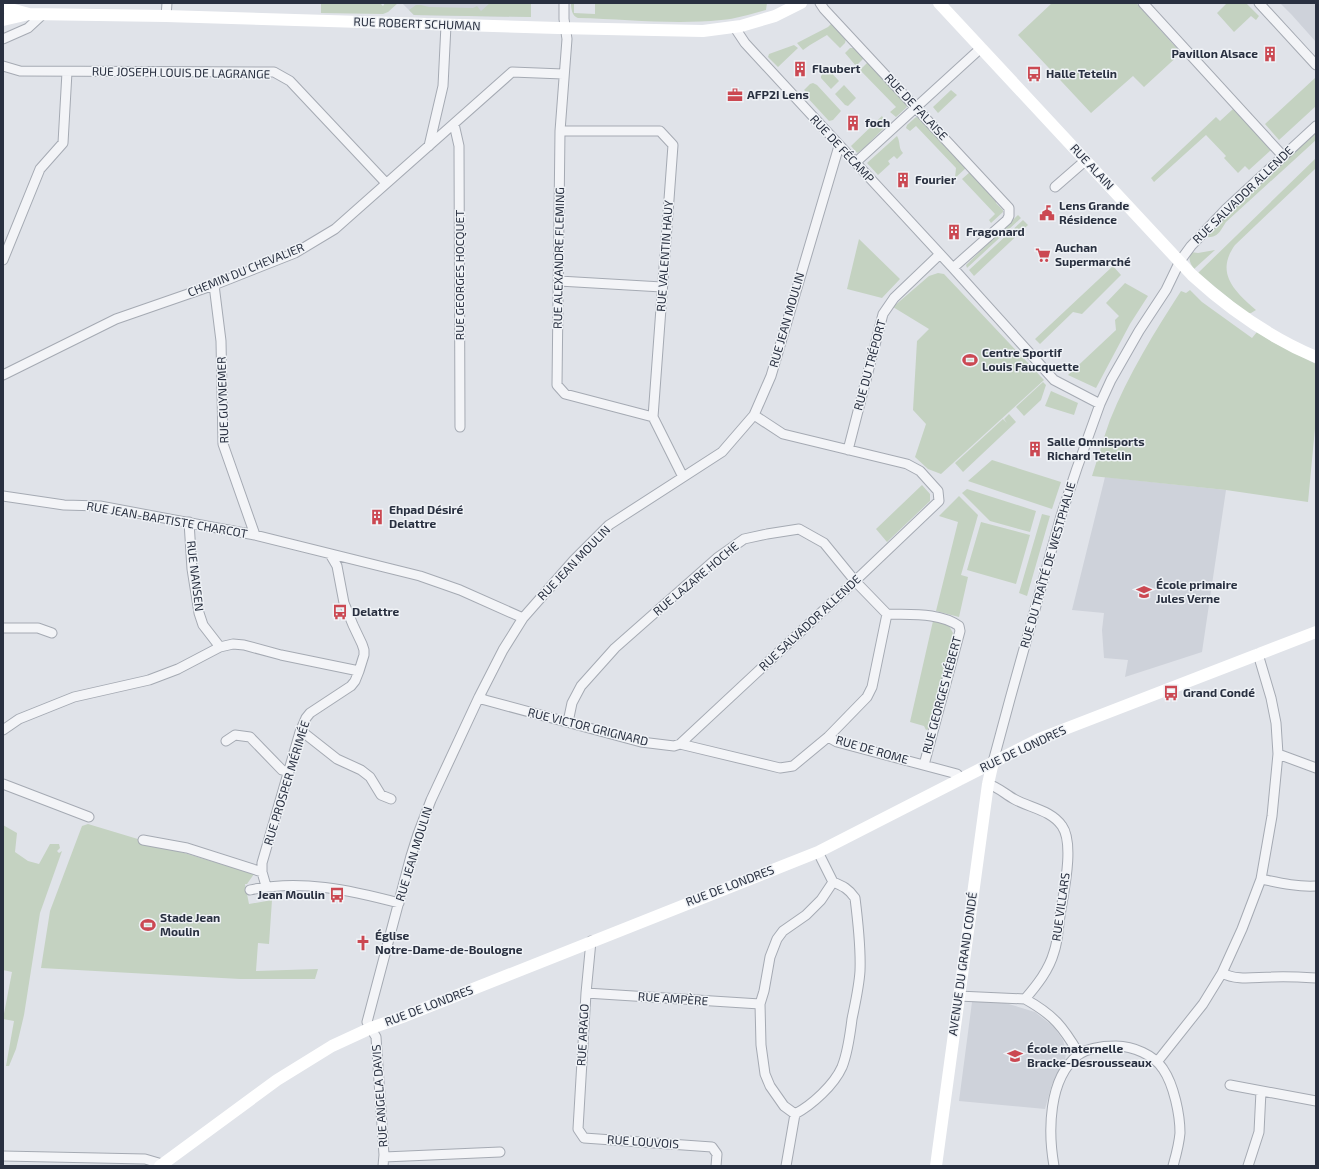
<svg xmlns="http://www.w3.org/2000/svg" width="1319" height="1169" font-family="'Exo 2',sans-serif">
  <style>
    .built { fill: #ced2da }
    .green { fill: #c4d2c1 }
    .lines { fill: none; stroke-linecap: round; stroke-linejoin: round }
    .street-casing { stroke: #a5aab3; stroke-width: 11 }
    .street { stroke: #f3f4f7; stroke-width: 9 }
    .secondary { stroke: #fff; stroke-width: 12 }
    .labels { text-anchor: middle; stroke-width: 3; stroke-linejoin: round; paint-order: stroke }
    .street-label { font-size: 12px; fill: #293040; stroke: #eff2f6 }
    .poi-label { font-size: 12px; font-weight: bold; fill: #293040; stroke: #eff2f6; text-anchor: start }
  </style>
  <rect width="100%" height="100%" fill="#e0e3e9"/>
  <path class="built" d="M402,3H531V17L414,15Z
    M1280,3H1316V42L1291,14Z
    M1105,477L1226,490L1202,652L1125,677L1128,660L1104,658L1102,630L1104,613L1072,610Z
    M972,1002H1002L1035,1012L1054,1027L1063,1040L1066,1051L1065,1062L1052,1084L1045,1109L959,1101Z"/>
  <path class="green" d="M321,3H380L383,6L385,3H398L388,12L383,14L321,13Z
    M490,3H531V17L414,15L409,10L416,5H421L429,7L473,8L477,6L481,11Z
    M571,3H574V13L595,14V3H767L766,10C751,14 736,19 721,20C674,25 625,19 578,18C572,16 571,9 571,3Z
    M1052,3H1136L1181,53L1144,87L1133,76L1091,113L1018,35Z
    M1227,3H1246L1259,16L1256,20L1251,16L1234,32L1217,13Z
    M832,23L846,39L845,43L840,48L827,35L810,45L803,50L797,43L828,27Z
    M794,45L798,48L778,67L768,57L769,54Z
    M850,48H855L864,58L856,66L845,53Z
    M868,62L905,103L907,107L896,117L890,112L896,107L860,70Z
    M826,67L839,81L831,89L821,78V76L825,71L824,70Z
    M1315,78L1316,79V106L1279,140L1265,124Z
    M813,83L817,85L841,111L833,120L829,121L805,95L807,93L804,90L810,84Z
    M844,85L856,98L848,106L845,105L835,94Z
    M951,90L957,95L938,113L933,107Z
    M1233,109L1271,150L1249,170L1245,166L1238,173L1224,158L1226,156L1206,135L1154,182L1151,178L1216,117L1220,121Z
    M882,116L887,125L863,149L857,153L851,146Z
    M916,117L919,118L966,168L955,178L956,168L916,126L910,131L906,128L907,125Z
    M1316,130V140L1226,222C1219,233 1218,238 1204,237Z
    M897,136C901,143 898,148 903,153L897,159L894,156L888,161L890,164L878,175L867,163Z
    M1316,158L1315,169L1235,245C1215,273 1234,291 1256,310L1251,313H1247L1198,273Z
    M970,172L996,200V203L1003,210V212L991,223L989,220L995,214L962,179Z
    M1018,215L1021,218L967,268L966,265L968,263Z
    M1023,220L1028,225L974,276L969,270Z
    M859,239L900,279L882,298L847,289Z
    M1215,250L1194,269C1190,263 1188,259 1191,252L1198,253Z
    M1113,266L1121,275L1082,314L1073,312L1040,344L1035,339Z
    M938,273L944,274L1044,380L941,474L928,469L915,457L926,424L913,410L917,341L929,329L893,307L929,276Z
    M1125,283L1148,296L1130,324L1096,388L1068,375L1116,330L1115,320L1119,316L1106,303Z
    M1190,290L1202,302L1252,338L1257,332L1273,342L1316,364V418L1308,502L1226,490L1092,476C1098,458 1103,439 1110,420C1128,375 1155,331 1181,291L1186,293Z
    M1043,382L1046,385L1041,400L1024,416L1016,407Z
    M1051,391L1078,403L1074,415L1045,406Z
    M1009,414L1016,422L963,472L955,463L1003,419L1007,423L1004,419Z
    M992,460L1061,482L1052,509L968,481Z
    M922,485L930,494V501L887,542L876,529Z
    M967,489L1036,511L1030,532L990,521L962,493Z
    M959,496L978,515L961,575L968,577L959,617L936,611L958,522L939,516Z
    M1042,514L1050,516L1027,596L1019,593Z
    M981,522L1030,535L1016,584L967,570Z
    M933,621L948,624L953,633L930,728L926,730L924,726L910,722Z
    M88,824L254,874L247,884H245L249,904L272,900L269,944L258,943L256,971L318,969L315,979H240L41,968L50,911L82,826Z
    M3,825L17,833L15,852L28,861L39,864L50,844H59L60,848L57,851L59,853L62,851L40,913L24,1015L16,1049L9,1066H6L14,1021L3,1019L12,972L3,970Z"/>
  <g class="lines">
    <g class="street-casing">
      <path id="street" d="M564,3V19L567,39L560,131L557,385L565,394L653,417
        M1143,3L1283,156
        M1259,3L1316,65
        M166,16L167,3
        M735,28L745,43L953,268L1007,220L1009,216V208L824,9L820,3
        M3,39L28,28L42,15
        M3,66L20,71L274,72L290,81L386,183
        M454,124L459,146L460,427
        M560,131H660L673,145L653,417L683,477
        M429,146L443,86L446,25
        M855,163L981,48
        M1055,187L1086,160
        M3,260L40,169L63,143L67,72
        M953,268L1054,380L1100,404
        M559,281L662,287
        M214,285L221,341L223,444L255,535
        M3,375L116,319L214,285L295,253L335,229L512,72L563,74
        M848,450L883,314L894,298L940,254
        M3,496L64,505L100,506L255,535L420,576L460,590L523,618
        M189,522L192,569L199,613L203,625L220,647
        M887,614C910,615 939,612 959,626L960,631L924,765
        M3,628H38L52,633
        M479,697L485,700L641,742L674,746L680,744L780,768L793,766L828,737L867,697L872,687L887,614L855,581L824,543L799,529L767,534L744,539L717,558L615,648L581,686L572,703L568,722
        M3,730L19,719L74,697L149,680L178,669L220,647L233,644L244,645L281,655L359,671
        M300,732L304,733L337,759L361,770L370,777L381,795L391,799
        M828,737L837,742L957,774L961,779
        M226,741L235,735L250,737L282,770L289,772
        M680,744L855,581L939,501L938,491L920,471L907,464L783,434L754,415
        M1278,754L1316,768
        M993,762L1010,699L1061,516L1077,468L1100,404L1111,380L1139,331L1166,290L1180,261L1191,246L1226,209L1316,126
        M3,784L89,817
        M143,840L187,848L262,872
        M818,852L833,882
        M1261,879C1280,883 1297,887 1316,886
        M266,886L262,872V863L300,732L306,718L310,713L351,686L355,681L359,671L364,655V650L362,644L353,625L344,603L337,566L330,554
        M250,890C300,879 350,890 399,903
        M591,941L586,993L578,1129L584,1138L712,1147L717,1154L716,1166
        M1222,973C1237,981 1255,977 1272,977C1286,976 1301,977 1316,978
        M586,993L760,1004
        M958,996L1025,999C1037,985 1049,970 1054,952C1058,941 1058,928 1060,916C1063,895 1075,844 1062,826C1051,810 1030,808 1014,799C1005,794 998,787 988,784
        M1025,999C1054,1015 1063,1027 1079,1054
        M1157,1062L1203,1004L1222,973L1242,929L1261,879L1272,816L1278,754L1276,723L1271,698L1258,654
        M1230,1085L1316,1101
        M795,1114C812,1105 834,1085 842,1067C848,1052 850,1035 852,1019C855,1004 859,987 860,971C861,947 858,922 855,898C849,889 843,886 833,882
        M3,1156L145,1159L162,1164
        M384,1157L500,1152
        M383,1166L384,1155L376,1037L367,1022L411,856L418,834L431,800L479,697L503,650L523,618L574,560L609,525L722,452L754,415L771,376L839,146
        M786,1166L795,1114L784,1106L770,1086L765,1074L761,1045L760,1004L764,991L770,957L777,939L783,931L806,915L821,900L833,882
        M1054,1166C1048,1132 1048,1079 1078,1055C1088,1048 1104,1046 1116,1046C1133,1046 1154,1055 1163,1069C1174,1085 1180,1115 1180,1133C1179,1145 1176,1155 1173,1166
        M1248,1166L1259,1132L1261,1091"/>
    </g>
    <use href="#street" class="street"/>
    <path class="secondary" d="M939,3L1192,275C1228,308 1271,338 1316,357
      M3,7L29,14L166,16L558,28L703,31L741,26L775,16L801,3
      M3,20L29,14
      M160,1166L277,1080L332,1046L371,1028L405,1016L818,852L1039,739L1316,632
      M936,1166L988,784L993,762"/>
  </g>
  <defs>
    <g id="building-bare" transform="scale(1.2)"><path d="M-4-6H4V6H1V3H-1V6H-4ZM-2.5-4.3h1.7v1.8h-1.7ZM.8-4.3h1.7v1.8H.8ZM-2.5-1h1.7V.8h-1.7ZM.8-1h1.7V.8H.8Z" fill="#cb4852" stroke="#eff2f6" stroke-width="2.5" paint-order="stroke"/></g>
    <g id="bus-bare" transform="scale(1.2)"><path d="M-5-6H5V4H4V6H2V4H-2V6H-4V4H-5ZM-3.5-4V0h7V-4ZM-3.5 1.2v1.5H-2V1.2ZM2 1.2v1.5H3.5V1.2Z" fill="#cb4852" stroke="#eff2f6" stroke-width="2.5" paint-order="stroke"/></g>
    <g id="office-bare" transform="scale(1.2)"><path d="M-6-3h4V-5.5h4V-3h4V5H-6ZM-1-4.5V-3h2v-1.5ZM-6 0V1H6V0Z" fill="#cb4852" stroke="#eff2f6" stroke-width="2.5" paint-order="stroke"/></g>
    <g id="civic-bare" transform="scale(1.2)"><path d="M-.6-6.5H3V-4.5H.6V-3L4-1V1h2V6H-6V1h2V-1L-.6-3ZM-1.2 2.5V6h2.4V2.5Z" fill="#cb4852" stroke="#eff2f6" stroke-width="2.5" paint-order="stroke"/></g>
    <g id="supermarket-bare" transform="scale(1.2)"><path d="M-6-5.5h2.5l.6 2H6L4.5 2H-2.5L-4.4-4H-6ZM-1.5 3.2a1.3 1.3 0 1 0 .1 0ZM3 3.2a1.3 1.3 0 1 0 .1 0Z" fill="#cb4852" stroke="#eff2f6" stroke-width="2.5" paint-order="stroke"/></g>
    <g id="stadium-bare" transform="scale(1.2)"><path d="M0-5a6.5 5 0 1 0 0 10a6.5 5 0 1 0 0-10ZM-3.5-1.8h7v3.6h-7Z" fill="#cb4852" stroke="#eff2f6" stroke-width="2.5" paint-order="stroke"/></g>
    <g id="school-bare" transform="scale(1.2)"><path d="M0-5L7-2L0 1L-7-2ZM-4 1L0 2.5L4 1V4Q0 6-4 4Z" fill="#cb4852" stroke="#eff2f6" stroke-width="2.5" paint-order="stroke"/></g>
    <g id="church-bare" transform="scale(1.2)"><path d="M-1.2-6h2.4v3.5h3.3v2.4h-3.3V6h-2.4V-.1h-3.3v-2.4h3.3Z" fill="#cb4852" stroke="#eff2f6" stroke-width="2.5" paint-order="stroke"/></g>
  </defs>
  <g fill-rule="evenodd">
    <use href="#building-bare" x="1270" y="54"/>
    <use href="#building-bare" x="800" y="69"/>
    <use href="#bus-bare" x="1034" y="74"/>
    <use href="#office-bare" x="735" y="95"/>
    <use href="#building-bare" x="853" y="123"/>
    <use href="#building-bare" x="903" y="180"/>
    <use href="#civic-bare" x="1047" y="213"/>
    <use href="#building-bare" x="954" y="232"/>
    <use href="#supermarket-bare" x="1043" y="255"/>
    <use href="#stadium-bare" x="970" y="360"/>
    <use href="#building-bare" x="1035" y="449"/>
    <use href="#building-bare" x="377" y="517"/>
    <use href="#school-bare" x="1144" y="592"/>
    <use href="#bus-bare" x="340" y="612"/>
    <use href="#bus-bare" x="1171" y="693"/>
    <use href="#bus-bare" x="337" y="895"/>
    <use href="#stadium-bare" x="148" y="925"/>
    <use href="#church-bare" x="363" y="943"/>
    <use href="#school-bare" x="1015" y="1056"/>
  </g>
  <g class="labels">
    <g class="street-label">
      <text transform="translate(417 24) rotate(2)" y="4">RUE ROBERT SCHUMAN</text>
      <text transform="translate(181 73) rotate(1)" y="4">RUE JOSEPH LOUIS DE LAGRANGE</text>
      <text transform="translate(916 107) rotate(47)" y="4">RUE DE FALAISE</text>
      <text transform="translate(842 149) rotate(47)" y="4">RUE DE FÉCAMP</text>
      <text transform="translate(1092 167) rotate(47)" y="4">RUE ALAIN</text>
      <text transform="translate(1243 195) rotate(-44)" y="4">RUE SALVADOR ALLENDE</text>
      <text transform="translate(665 256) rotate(-86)" y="4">RUE VALENTIN HAUY</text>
      <text transform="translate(559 258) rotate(-89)" y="4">RUE ALEXANDRE FLEMING</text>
      <text transform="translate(246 270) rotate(-22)" y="4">CHEMIN DU CHEVALIER</text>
      <text transform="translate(460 275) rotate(-90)" y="4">RUE GEORGES HOCQUET</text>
      <text transform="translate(787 320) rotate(-74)" y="4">RUE JEAN MOULIN</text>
      <text transform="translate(870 365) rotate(-75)" y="4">RUE DU TRÉPORT</text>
      <text transform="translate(223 400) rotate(-92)" y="4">RUE GUYNEMER</text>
      <text transform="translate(167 520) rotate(10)" y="4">RUE JEAN-BAPTISTE CHARCOT</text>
      <text transform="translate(574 563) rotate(-46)" y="4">RUE JEAN MOULIN</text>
      <text transform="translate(1048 565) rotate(-74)" y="4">RUE DU TRAÎTÉ DE WESTPHALIE</text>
      <text transform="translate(195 576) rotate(83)" y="4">RUE NANSEN</text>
      <text transform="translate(696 579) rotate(-40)" y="4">RUE LAZARE HOCHE</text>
      <text transform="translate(810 623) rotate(-43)" y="4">RUE SALVADOR ALLENDE</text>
      <text transform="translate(942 695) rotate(-75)" y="4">RUE GEORGES HÉBERT</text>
      <text transform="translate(588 727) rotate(14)" y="4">RUE VICTOR GRIGNARD</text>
      <text transform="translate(1023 749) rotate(-25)" y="4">RUE DE LONDRES</text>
      <text transform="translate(872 750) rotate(16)" y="4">RUE DE ROME</text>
      <text transform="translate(287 783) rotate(-73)" y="4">RUE PROSPER MÉRIMÉE</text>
      <text transform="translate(414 854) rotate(-73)" y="4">RUE JEAN MOULIN</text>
      <text transform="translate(730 886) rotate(-21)" y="4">RUE DE LONDRES</text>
      <text transform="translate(1061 907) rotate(-82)" y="4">RUE VILLARS</text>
      <text transform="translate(963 964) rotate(-82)" y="4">AVENUE DU GRAND CONDÉ</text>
      <text transform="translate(673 999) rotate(4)" y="4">RUE AMPÈRE</text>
      <text transform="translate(429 1006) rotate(-21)" y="4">RUE DE LONDRES</text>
      <text transform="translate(583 1035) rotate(-87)" y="4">RUE ARAGO</text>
      <text transform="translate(380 1096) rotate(-94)" y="4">RUE ANGELA DAVIS</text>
      <text transform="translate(643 1142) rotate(4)" y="4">RUE LOUVOIS</text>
    </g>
    <g class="poi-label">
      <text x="1258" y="58" text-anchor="end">Pavillon Alsace</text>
      <text x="812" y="73">Flaubert</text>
      <text x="1046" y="78">Halle Tetelin</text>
      <text x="747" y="99">AFP2I Lens</text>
      <text x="865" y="127">foch</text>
      <text x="915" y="184">Fourier</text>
      <text x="1059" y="210">Lens Grande<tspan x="1059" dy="14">Résidence</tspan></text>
      <text x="966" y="236">Fragonard</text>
      <text x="1055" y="252">Auchan<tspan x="1055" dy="14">Supermarché</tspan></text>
      <text x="982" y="357">Centre Sportif<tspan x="982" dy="14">Louis Faucquette</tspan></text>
      <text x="1047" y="446">Salle Omnisports<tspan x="1047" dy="14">Richard Tetelin</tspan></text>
      <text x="389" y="514">Ehpad Désiré<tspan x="389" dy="14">Delattre</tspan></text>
      <text x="1156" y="589">École primaire<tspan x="1156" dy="14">Jules Verne</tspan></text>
      <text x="352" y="616">Delattre</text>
      <text x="1183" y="697">Grand Condé</text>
      <text x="325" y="899" text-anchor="end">Jean Moulin</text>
      <text x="160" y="922">Stade Jean<tspan x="160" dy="14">Moulin</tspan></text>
      <text x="375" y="940">Église<tspan x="375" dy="14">Notre-Dame-de-Boulogne</tspan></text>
      <text x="1027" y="1053">École maternelle<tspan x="1027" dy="14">Bracke-Desrousseaux</tspan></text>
    </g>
  </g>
  <rect width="1319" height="1169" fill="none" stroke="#293040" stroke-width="8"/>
</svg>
